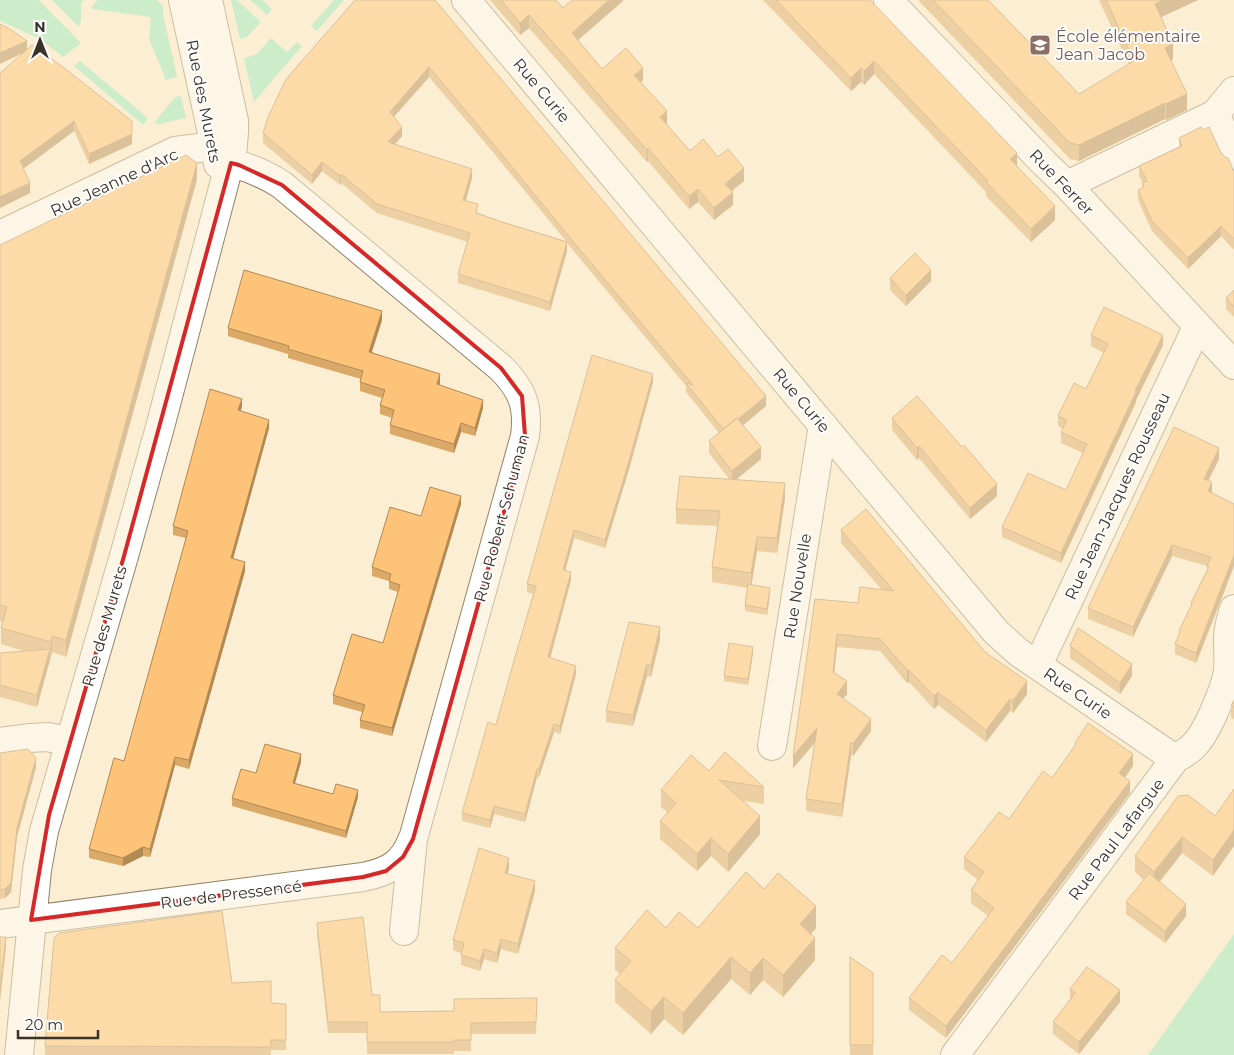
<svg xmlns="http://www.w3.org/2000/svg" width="1234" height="1055" font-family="Montserrat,sans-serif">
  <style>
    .green { fill: #96e9c0 }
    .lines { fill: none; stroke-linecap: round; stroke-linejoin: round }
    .street-casing { stroke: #90846a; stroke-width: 30 }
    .street { stroke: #fff; stroke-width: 28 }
    .wall { fill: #daa968; fill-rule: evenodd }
    .shaded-wall { fill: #b18955 }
    .building { fill: #fdc479; stroke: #b18955 }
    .marked { fill: none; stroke: #d62828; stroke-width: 4; stroke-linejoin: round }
    .labels { text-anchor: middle; stroke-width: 4; stroke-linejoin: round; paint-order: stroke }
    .education-label { font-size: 16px; fill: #785e54; stroke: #fdfdfd; text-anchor: start }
    .street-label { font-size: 16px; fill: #383328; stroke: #fdfdfd }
  </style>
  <rect width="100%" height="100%" fill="#fceed2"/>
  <path class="green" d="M0,0H39L81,43L63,57L40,39L0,21Z
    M52,0H84L81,3V21L79,27Z
    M97,0H157L163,5V14L177,77L166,80L149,39L151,17L92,9L91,7Z
    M231,0H237L261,22L247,37L240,39Z
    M250,0H263L272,9L267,15Z
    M334,0H344L317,31L311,26Z
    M271,38L287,52L297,42L302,46L254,102L244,58L257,54Z
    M80,61L147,117V120L143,125L74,66Z
    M181,96L186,118L160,124L154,123L175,97Z
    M1234,934V1055H1148Z"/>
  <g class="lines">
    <g class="street-casing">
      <path id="street" d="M183,0L209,119L218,164
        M466,0L996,632L1018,652L1175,759
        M888,0L1044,163L1067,185L1234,365
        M1215,114L1234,155
        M217,160C241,164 262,172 282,185L501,368C522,389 529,406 525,436L413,839L404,931
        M1067,185L1215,114L1234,91
        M0,235L175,151L206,147H233
        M1038,665L1197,327
        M0,742L29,738L48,737L70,742
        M772,746L823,425
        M0,924L363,877C388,872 403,864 412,840
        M19,1055L37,870L44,831L124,556L160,427L232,154L234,133V121L208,0
        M955,1055L1175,759C1183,754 1191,750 1196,743C1208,730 1226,687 1228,670C1229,659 1228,649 1228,639C1228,629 1231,618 1234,609"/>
    </g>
    <use href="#street" class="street"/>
  </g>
  <path class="wall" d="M435,0L766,406L743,425L761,459L735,480L785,498L777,553L757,551L751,585L770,594L767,615L745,611V605L748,588L712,582V567L718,526L676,524V509L730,480L709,453V441L719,433L686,392V386L567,243V251L550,311L458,283V274L468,242L377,213L341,183L340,185L322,171L312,184L263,143V133ZM429,77L482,139L566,241L499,221L478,213L466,201L472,178L394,145L402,136L394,117Z
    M490,0H556L563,8L623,0V1L578,40L602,69L643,80L641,82L667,124H666L690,151L718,157L744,181L732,191L733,205L714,220L698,202L689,209L648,161L647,162L529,28L520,35Z
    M763,0H870L1017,166L1055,220L1031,242L986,196V192L874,74L864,85L861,82L851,91Z
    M918,0H988L1079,94L1129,65L1099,0H1198L1161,17L1173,59L1171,60L1187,110L1166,120L1165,119L1079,161L1070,159Z
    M27,49L132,144L89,164L74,131L23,169L30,193L0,208Z
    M1203,130L1220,151L1234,172V250L1221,236L1188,269L1152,231L1138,200V190L1142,188L1143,183L1139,176V166L1179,148V138Z
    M197,179L66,657L52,652L37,707L0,697V653L24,651L1,644V628L3,622L0,621V245Z
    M890,278L931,281L906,306L890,290Z
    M1234,290V317L1226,309V298Z
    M382,320L372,352L440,383L439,385L483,408L475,436L461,432L454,453L390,434V425L392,418L380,414V405L382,398L360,391V382L361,379L288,358V354L228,336V328Z
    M1091,335L1163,345L1136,400V402L1061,563L1002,537V527L1066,490L1083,453L1061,443V432L1063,429L1058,426V416L1086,389L1104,353L1091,346Z
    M653,382L629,469L605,548L574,538L565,571L571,580L550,658L576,674L560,734L554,732L539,777H537L525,822L494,814L490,828L462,821V813L496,725L533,594L527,592V584Z
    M242,407L240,411L269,428L233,559L245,571L189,769L175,765L150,857L143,856L123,866L89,858V849L124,761L186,538L173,535V526Z
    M892,418L997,496L970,519L919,458L917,460L892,430Z
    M1219,459L1208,481L1212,493L1227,585L1196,663L1175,654V644L1179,635V631L1191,606V603L1207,570V566L1172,556L1133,637L1088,619V608Z
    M461,504L392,736L360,728V720L362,712L333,704V695L383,643L398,592L389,589V581L372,576V567L421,516Z
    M841,530L985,652L1027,694L1013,713L1010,711L986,742L938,705L934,709L909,682L907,683L880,651L837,647L834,673L847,694L843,698L871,731L853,756L851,755L842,817L806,811V799L815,743L793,768L815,599L858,603L882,590L841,543Z
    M660,639L651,677L647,676L633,726L606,722V711Z
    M1070,646L1132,676L1120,694L1070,658Z
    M753,653L748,685L724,681V676Z
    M1234,700V719L1231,718V706Z
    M1075,743L1133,766L1125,777L1130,793L946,1038L909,1010V998L952,963L988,916L971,903V890L978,880L964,869V857L1009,819L1052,778L1075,746Z
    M0,753L36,767L17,837L11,892L5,898L0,899Z
    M301,762L295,783L333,794L358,797L346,838L232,806V798L256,773Z
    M709,771L764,787V804L743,801L760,834L728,872L711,856L697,871L660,839V821L668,813L661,807V790Z
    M1215,816L1213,876L1182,853L1160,882L1186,916L1165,943L1126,914V902L1144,880L1135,872V856Z
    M509,868L508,873L535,891L518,954L501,949L497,963L484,959L480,971L461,965V953L453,950V940Z
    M764,889L816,928L810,934L815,960L783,997L763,980L750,995L731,979L683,1035L664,1019L651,1034L615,1002V980L620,974L615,970V948L666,928H698Z
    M317,923L372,995L380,1012L454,1011L537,998L536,1034H471V1051H454V1054H367V1033H328L317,934Z
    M850,957L873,973V1055H850Z
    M232,983L271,1003L286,1004V1050H271V1055H45V1046Z
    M1070,989L1120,1002L1079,1054L1053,1034V1022L1070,1000Z"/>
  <path class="shaded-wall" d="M609,0H623V1L572,45V33Z
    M1163,0H1198L1155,20V4Z
    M529,15V28L520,35V23Z
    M27,41V51L0,64V53Z
    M1173,43V59L1165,64V48Z
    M874,61V74L864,85V71Z
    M429,67V77L390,121V112Z
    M643,68V80L634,88V75Z
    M861,68V82L851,91V78Z
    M1187,94V110L1166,120V104Z
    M1165,103V119L1079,161V145Z
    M667,111V124L660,130V117Z
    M74,121V131L20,171V161Z
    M402,127V136L388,152V142Z
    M132,134V144L89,164V154Z
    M648,148V161L647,162V150Z
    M1017,153V166L1010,159Z
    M322,162V171L312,184V175Z
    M197,163V179L66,657V640Z
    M744,168V181L725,196V184Z
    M472,169V178L463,209V200Z
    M341,174V183L340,185V176Z
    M30,183V193L0,208V197Z
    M698,189V202L689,209V196Z
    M733,192V205L714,220V208Z
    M1055,206V220L1031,242V229Z
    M1221,226V236L1188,269V258Z
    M567,242V251L550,311V302Z
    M931,270V281L906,306V295Z
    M382,311V320L369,360V352Z
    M1163,335V345L1136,400V402L1061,563V553L1135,391Z
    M440,374V383L437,393V384Z
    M653,374V382L629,469L605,548V540Z
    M766,396V406L725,440V431Z
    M242,399V407L238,419V410Z
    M483,400V408L475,436V428Z
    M269,420V428L231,566V558Z
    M461,423V432L454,453V444Z
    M919,446V458L917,460V448Z
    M761,447V459L732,483V471Z
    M1219,448V459L1204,489V479Z
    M1212,482V493L1208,491Z
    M785,483V498L777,553V538Z
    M997,484V496L970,519V508Z
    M461,496V504L392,736V728Z
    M574,530V538L563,578V570Z
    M757,537V551L751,588V573Z
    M1172,545V556L1133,637V627Z
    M1234,555V566L1196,663V653Z
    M245,562V571L189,769V760Z
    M571,572V580L548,666V657Z
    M770,588V594L767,615V609Z
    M660,627V639L651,677V665Z
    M837,634V647L833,684V672Z
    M52,636V652L51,658V642Z
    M753,647V653L748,685V679Z
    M50,649V660L37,707V695Z
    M647,664V676L633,726V715Z
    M1132,664V676L1120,694V683Z
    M576,666V674L560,734V726Z
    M907,670H909V682L907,683Z
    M847,681V694L837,706V694Z
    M1027,681V694L1013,713V701Z
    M938,692V705L934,709V696Z
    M1010,699V711L986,742V730Z
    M871,719V731L853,756V744Z
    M554,724V732L539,777V769Z
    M817,728V740L793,768V756Z
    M851,742V755L842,817V804Z
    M301,754V762L293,790V783Z
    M1133,754V766L1119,786V773Z
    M175,757V765L150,857V849Z
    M36,758V767L17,837L11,892L5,898V889L17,828Z
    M537,769V777L525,822V814Z
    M1130,781V793L946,1038V1026Z
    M358,790V797L346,838V831Z
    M494,806V814L490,828V820Z
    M760,816V834L728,872V854Z
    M1234,830V846L1213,876V860Z
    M1182,837V853L1154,888V872Z
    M711,838V856L697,871V854Z
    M143,847V856L123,866V858Z
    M509,858V868L505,883V873Z
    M535,881V891L518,954V944Z
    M1186,904V916L1165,943V931Z
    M816,906V928L800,947V924Z
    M6,937V947L0,1001V990Z
    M815,938V960L783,997V975Z
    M501,939V949L497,963V953Z
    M484,949V959L480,971V961Z
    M731,957V979L683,1035V1013Z
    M763,958V980L750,995V973Z
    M1120,990V1002L1079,1054V1042Z
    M664,997V1019L651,1034V1011Z"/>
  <path class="building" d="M355,0H435L766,396L738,419L737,418L723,429L686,383L693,385L557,222L482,130L429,67L390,112L402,127L388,142L472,169L463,200L478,204L476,213L499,221L567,242L550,302L458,274L470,233L377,204L341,174L340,176L322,162L312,175L263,133L268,117L286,79Z
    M501,0H556L563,8L572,0H609L572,33L602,69L626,48L643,68L634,75L667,111L660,117L690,151L703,139L718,157L728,149L744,168L725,184L733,192L714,208L698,189L689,196L648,148L647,150L529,15L520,23Z
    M776,0H870L1017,153L1010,159L1055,206L1031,229L986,182L988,181L874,61L864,71L861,68L851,78Z
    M933,0H988L1079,94L1134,61L1106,0H1163L1155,4L1173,43L1165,48L1187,94L1166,104L1165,103L1079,145L1070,143Z
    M0,24L10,29L27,41L0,53Z
    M32,45L59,64L132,121V134L89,154L74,121L20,161L30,183L0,197V73Z
    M1201,127L1203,130L1209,127L1220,151L1225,157L1228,158L1234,172V239L1221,226L1188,258L1152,221L1138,190L1144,187L1142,183L1147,181L1139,166L1182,146L1179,138Z
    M186,155L197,163L66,640L52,636L51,642L1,628L7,607L0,605V245Z
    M915,253L931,270L906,295L890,278Z
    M244,270L382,311L369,352L440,374L437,384L483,400L475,428L461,423L454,444L390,425L394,410L380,405L385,390L360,382L363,371L288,349L289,346L228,328Z
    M1234,290V307L1226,298Z
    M1104,307L1163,335L1135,391L1136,392L1061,553L1002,527L1028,473L1066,490L1078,464L1087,444L1061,432L1067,420L1058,416L1074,383L1086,389L1108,344L1091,335Z
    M592,355L653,374L629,461L605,540L574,530L563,570L571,572L548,657L576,666L560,726L554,724L539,769H537L525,814L494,806L490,820L462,813L488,722L496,725L515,657L536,586L527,584Z
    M210,389L242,399L238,410L269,420L231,558L245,562L189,760L175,757L150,849L143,847L123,858L89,849L114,758L124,761L188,531L173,526Z
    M917,396L962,447L964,445L997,484L970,508L919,446L917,448L892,418Z
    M737,418L761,447L732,471L709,441Z
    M1174,427L1219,448L1204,479L1212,482L1208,491L1234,504V555L1196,653L1175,644L1180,632L1179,631L1192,604L1191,603L1209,567L1207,566L1211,557L1172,545L1133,627L1088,608Z
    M680,476L785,483L777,538L757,537L751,573L712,567L720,511L676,509Z
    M430,487L461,496L392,728L360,720L365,705L333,695L352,634L383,643L400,585L389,581L391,574L372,567L390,507L421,516Z
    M866,509L985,652L1027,681L1013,701L1010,699L986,730L938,692L934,696L909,670H907L880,639L837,634L833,672L847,681L837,694L871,719L853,744L851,742L842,804L806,799L817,728L793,756L815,599L858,603L860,587L894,591L841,530Z
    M748,584L770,588L767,609L745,605Z
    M629,622L660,627L651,665L647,664L633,715L606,711Z
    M1078,628L1132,664L1120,683L1070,646Z
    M729,643L753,647L748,679L724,676Z
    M50,649L37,695L0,685V653Z
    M1234,700V707L1231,706Z
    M1088,723L1133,754L1119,773L1130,781L946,1026L909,998L942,955L952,963L994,908L971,890L984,872L964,857L999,812L1009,819L1043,771L1052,778L1076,744L1075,743Z
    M265,744L301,754L293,783L333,794L336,784L358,790L346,831L232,798L241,769L256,773Z
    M28,749L36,758L17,828L11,883L5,889L0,890V753Z
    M725,752L764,787L719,780L760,816L728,854L711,838L697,854L660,821L676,803L661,790L691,755L709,771Z
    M1234,789V830L1213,860L1182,837L1154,872L1135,856L1178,796L1188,795L1215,816Z
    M479,848L509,858L505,873L535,881L518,944L501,939L497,953L484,949L480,961L461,955L464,943L453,940Z
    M746,872L764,889L778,873L816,906L800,924L815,938L783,975L763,958L750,973L731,957L683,1013L664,997L651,1011L615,980L631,961L615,948L647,910L666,928L679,912L698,928Z
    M1149,873L1186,904L1165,931L1126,902Z
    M222,911L232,983L271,981V1003L286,1004V1040H271V1047L45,1046L54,938L59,933Z
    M363,917L372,995H380V1012L454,1011V999L537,998L536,1022L471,1023V1040H454V1042H367V1022H328L317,923Z
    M0,937H6L0,990Z
    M850,957L873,973V1045H850Z
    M1087,967L1120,990L1079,1042L1053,1022L1075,993L1070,989Z"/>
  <path d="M0 0H1234V1055H0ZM231,163L239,165L282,185L501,368L522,396L525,436L413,839L403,857L386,871L363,877L31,920L49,815L124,556Z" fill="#fceed2" fill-opacity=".55" fill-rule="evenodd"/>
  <path class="marked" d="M231,163L239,165L282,185L501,368L522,396L525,436L413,839L403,857L386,871L363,877L31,920L49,815L124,556Z"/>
  <defs>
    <g id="school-square" transform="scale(1.125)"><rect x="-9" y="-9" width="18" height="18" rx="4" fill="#8d6e63" stroke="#fdfdfd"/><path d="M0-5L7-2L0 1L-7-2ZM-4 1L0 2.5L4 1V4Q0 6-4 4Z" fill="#fff"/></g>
  </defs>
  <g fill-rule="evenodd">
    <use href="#school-square" x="1040" y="45"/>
  </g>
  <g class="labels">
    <g class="education-label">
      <text x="1056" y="42">École élémentaire<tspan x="1056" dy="18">Jean Jacob</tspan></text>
    </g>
    <g class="street-label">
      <text transform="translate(542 90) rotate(50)" y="6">Rue Curie</text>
      <text transform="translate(204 101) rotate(79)" y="6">Rue des Murets</text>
      <text transform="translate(114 182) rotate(-25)" y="6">Rue Jeanne d'Arc</text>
      <text transform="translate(1062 182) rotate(46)" y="6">Rue Ferrer</text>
      <text transform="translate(802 400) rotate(50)" y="6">Rue Curie</text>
      <text transform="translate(1117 496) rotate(-65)" y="6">Rue Jean-Jacques Rousseau</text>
      <text transform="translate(501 518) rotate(-75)" y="6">Rue Robert Schuman</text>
      <text transform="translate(797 586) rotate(-81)" y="6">Rue Nouvelle</text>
      <text transform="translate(104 626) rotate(-74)" y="6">Rue des Murets</text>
      <text transform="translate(1078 693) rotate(34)" y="6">Rue Curie</text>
      <text transform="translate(1116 839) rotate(-53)" y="6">Rue Paul Lafargue</text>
      <text transform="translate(231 894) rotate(-7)" y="6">Rue de Pressencé</text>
    </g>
  </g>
  <g transform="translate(40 40)" stroke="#fdfdfd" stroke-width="4" paint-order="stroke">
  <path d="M0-4L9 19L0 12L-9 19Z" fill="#383328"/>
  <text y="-8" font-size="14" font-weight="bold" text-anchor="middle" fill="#383328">N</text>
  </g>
  <path d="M18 1030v8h80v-8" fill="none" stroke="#383328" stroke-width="2.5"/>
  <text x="25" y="1030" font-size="15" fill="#383328" stroke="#fdfdfd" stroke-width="4" paint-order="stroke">20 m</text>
</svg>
